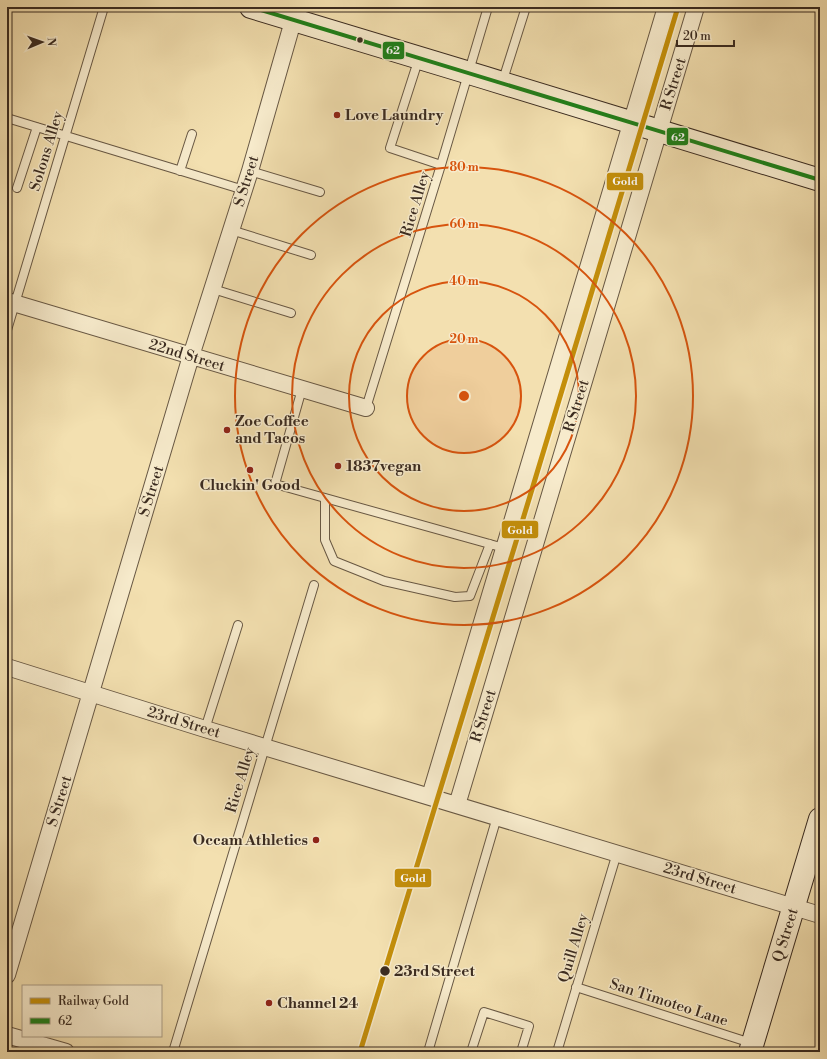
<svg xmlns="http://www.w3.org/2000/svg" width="827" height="1059" font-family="'Libre Bodoni',serif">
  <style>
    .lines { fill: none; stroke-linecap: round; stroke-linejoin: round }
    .lane-casing { stroke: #685844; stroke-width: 10 }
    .street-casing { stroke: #685844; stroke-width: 18 }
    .secondary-casing { stroke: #3a2b20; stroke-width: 24 }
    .lane { stroke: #f7ebcc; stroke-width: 8 }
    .street { stroke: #f7ebcc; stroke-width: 16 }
    .secondary { stroke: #f7ebcc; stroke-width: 22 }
    .bus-1-casing { stroke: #f7ebcc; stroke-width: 7 }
    .bus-1 { stroke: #1e8019; stroke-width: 4 }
    .rail-1-casing { stroke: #f7ebcc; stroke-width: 8 }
    .rail-1 { stroke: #c48f0a; stroke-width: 5 }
    .ring { fill: none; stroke: #d7540e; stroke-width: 2 }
    .bus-dot { fill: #3a2b20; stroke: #f7ebcc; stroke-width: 1.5 }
    .poi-dot { fill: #8f2418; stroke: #f7ebcc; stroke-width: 1.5 }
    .labels { text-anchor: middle; stroke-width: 3; stroke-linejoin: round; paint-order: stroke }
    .street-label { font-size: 15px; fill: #3a2b20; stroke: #f7ebcc }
    .poi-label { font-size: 15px; font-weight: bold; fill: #3a2b20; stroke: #f7ebcc; text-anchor: start }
    .stop-label { font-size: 15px; font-weight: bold; fill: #3a2b20; stroke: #f7ebcc; text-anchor: start }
    .centre { fill: #d7540e; stroke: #f7ebcc; stroke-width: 2 }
    .ring-label { font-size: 12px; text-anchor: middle; font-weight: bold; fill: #d7540e; stroke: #f7ebcc; stroke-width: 3; stroke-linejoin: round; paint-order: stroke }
    .line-badge { stroke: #f7ebcc; stroke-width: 1.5 }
    .badge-label { font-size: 11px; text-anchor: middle; font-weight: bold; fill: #fff }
  </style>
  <rect width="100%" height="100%" fill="#f3e0b0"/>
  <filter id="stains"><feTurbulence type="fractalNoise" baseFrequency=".005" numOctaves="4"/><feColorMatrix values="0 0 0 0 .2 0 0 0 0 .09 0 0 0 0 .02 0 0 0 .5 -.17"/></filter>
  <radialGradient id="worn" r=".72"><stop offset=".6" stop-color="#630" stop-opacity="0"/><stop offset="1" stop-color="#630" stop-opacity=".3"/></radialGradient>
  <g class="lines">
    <g class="lane-casing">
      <path id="lane" d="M419,58L390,148L441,165
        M502,83L526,7
        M7,118L244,190
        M180,171L192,134
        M250,171L320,192
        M17,188L37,127
        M231,230L311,255
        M213,289L291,313
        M7,330L104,7
        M302,389L275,484L504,548
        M366,408L441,165L488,7
        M325,498V540L334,561L384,581L455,597L470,596L490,544
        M205,729L238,625
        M576,987L751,1043
        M173,1052L314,585
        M428,1052L497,817
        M471,1052L484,1012L529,1026L521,1052
        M557,1052L617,853"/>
    </g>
    <g class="street-casing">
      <path id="street" d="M7,301L366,408
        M7,667L205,729L820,915
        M430,796L666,7
        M457,805L696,7
        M7,975L191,356L250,171L297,7
        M7,1035L66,1052"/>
    </g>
    <g class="secondary-casing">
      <path id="secondary" d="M251,7C441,64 630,122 820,180
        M750,1052L820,819"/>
    </g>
    <use href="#lane" class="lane"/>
    <use href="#street" class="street"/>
    <use href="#secondary" class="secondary"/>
    <g class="bus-1-casing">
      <path id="bus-1" d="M251,7L820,180"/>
    </g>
    <use href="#bus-1" class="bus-1"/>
    <g class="rail-1-casing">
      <path id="rail-1" d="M360,1052L530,496L678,7"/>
    </g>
    <use href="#rail-1" class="rail-1"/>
  </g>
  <circle cx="464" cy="396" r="57" fill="#d7540e" fill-opacity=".12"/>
  <g class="ring">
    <circle cx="464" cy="396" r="57"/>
    <circle cx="464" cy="396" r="115"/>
    <circle cx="464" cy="396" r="172"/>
    <circle cx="464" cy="396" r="229"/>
  </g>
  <g class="bus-dot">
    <circle cx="360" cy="40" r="3.5"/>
    <circle cx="385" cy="971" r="5.5"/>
  </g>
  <g class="poi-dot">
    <circle cx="337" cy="115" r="4"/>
    <circle cx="227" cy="430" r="4"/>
    <circle cx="338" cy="466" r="4"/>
    <circle cx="250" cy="470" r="4"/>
    <circle cx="316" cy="840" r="4"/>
    <circle cx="269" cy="1003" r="4"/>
  </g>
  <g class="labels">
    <g class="street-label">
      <text transform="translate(673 84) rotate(-73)" y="5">R Street</text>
      <text transform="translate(46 151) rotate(-73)" y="5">Solons Alley</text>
      <text transform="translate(246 181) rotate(-73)" y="5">S Street</text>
      <text transform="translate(415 204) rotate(-73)" y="5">Rice Alley</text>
      <text transform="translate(187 355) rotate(17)" y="5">22nd Street</text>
      <text transform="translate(576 406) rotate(-73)" y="5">R Street</text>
      <text transform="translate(151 491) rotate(-73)" y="5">S Street</text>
      <text transform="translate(483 716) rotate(-73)" y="5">R Street</text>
      <text transform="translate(184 722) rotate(17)" y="5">23rd Street</text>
      <text transform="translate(240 780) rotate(-73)" y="5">Rice Alley</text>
      <text transform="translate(59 801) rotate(-73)" y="5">S Street</text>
      <text transform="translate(700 878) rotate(17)" y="5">23rd Street</text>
      <text transform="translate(785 935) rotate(-73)" y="5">Q Street</text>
      <text transform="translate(573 948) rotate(-73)" y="5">Quill Alley</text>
      <text transform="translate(669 1002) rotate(18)" y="5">San Timoteo Lane</text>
    </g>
    <g class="poi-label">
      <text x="345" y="120">Love Laundry</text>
      <text x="235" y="426">Zoe Coffee<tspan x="235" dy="17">and Tacos</tspan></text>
      <text x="346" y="471">1837vegan</text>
      <text x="250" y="490" text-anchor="middle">Cluckin' Good</text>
      <text x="308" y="845" text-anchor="end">Occam Athletics</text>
      <text x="277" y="1008">Channel 24</text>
    </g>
    <g class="stop-label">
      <text x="394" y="976">23rd Street</text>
    </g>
  </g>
  <circle cx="464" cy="396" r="6" class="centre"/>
  <g class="ring-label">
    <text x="464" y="171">80 m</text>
    <text x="464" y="228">60 m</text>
    <text x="464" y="285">40 m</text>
    <text x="464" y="343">20 m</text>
  </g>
  <g class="line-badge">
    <rect x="382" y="41" width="23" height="19" rx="4" fill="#1e8019"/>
    <rect x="666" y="127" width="23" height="19" rx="4" fill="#1e8019"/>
    <rect x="606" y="172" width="38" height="19" rx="4" fill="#c48f0a"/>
    <rect x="501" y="520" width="38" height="19" rx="4" fill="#c48f0a"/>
    <rect x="394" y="868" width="38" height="20" rx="4" fill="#c48f0a"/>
  </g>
  <g class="badge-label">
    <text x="393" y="54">62</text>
    <text x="678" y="141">62</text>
    <text x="625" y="185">Gold</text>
    <text x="520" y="534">Gold</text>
    <text x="413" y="882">Gold</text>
  </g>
  <rect width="827" height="1059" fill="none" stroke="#f3e0b0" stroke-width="24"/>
  <rect x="8" y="8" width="811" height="1043" fill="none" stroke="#3a2b20" stroke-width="2"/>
  <rect x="12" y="12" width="803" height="1035" fill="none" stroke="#3a2b20"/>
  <rect x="22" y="985" width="140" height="52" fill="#f7ebcc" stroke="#ab9e87"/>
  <rect x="30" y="998" width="20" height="6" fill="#c48f0a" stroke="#ab9e87"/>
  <text x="58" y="1005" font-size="12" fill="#3a2b20">Railway Gold</text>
  <rect x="30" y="1018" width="20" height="6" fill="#1e8019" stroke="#ab9e87"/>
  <text x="58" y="1025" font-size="12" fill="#3a2b20">62</text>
  <g transform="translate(42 42) rotate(88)" stroke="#f7ebcc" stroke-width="3" paint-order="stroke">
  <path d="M0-3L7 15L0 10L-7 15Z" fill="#3a2b20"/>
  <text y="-6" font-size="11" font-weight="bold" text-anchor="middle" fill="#3a2b20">N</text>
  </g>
  <path d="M677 40v6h57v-6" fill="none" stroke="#3a2b20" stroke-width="2"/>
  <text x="683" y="40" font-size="12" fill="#3a2b20" stroke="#f7ebcc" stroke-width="3" paint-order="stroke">20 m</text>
  <rect width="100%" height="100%" filter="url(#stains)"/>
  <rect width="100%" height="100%" fill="url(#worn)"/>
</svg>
